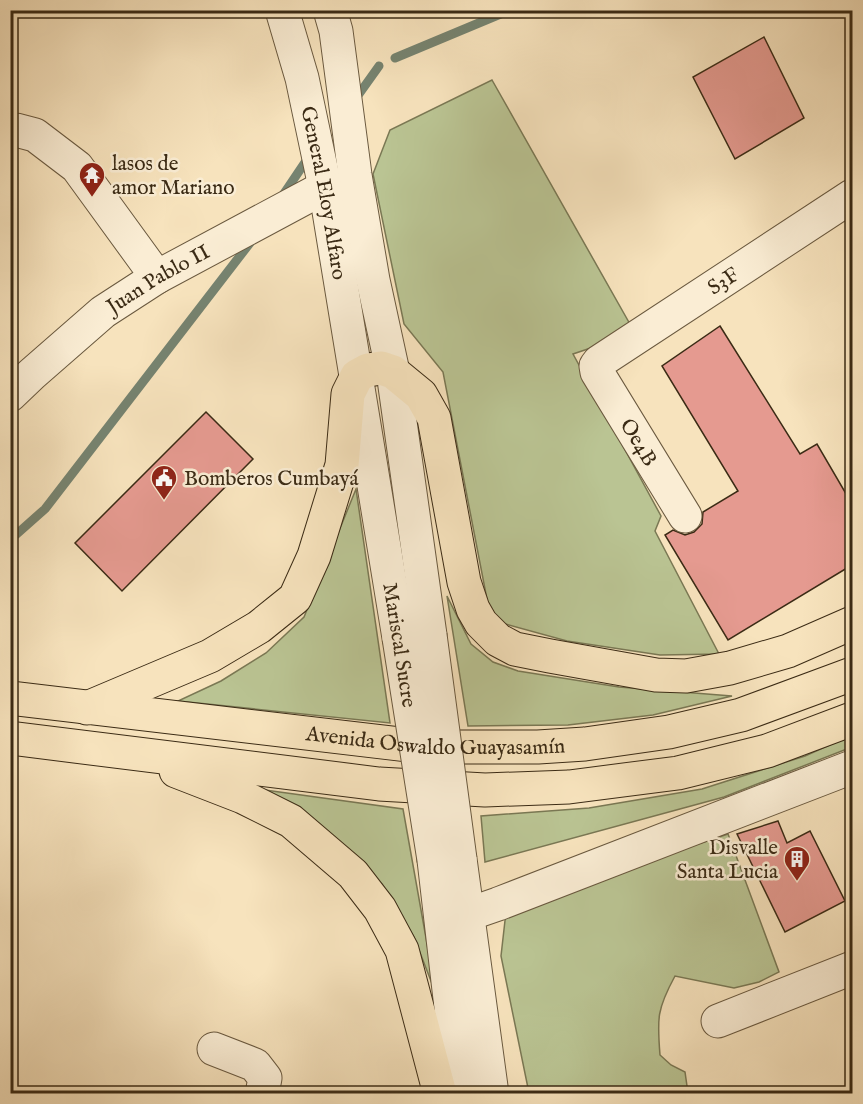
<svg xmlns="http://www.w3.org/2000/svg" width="863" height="1104" font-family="'IM FELL English',serif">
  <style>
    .green { fill: #bac493; stroke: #7a7854; stroke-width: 1.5 }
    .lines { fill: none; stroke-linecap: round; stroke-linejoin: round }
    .stream { stroke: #768370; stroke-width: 9 }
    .building { fill: #e59a90; stroke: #3b2b15; stroke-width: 1.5 }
    .minor-casing { stroke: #6a593f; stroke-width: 35 }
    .major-casing { stroke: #3b2b15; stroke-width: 35 }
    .minor { stroke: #faedd4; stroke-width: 33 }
    .major { stroke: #f7e3bd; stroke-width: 33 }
    .minor-bridge-casing { stroke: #6a593f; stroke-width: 35; stroke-linecap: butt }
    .minor-bridge { stroke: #faedd4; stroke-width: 33 }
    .labels { text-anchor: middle; stroke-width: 5; stroke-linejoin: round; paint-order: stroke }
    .poi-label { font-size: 21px; fill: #3b2b15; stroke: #faedd4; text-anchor: start }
    .street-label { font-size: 21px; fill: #3b2b15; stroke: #faedd4 }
  </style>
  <rect width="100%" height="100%" fill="#f7e3bd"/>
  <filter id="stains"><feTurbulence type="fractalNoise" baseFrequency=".00333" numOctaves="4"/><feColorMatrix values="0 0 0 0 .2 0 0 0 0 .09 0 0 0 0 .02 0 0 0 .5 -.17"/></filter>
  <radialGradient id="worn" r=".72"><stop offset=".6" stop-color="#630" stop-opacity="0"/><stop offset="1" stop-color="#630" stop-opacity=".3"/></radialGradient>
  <path class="green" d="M492,80L635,333L573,354L661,516L655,531L719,654L660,655L567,641L491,620L443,372L404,324L373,174L390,130Z
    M356,489L390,723L178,701L221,681L266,653L304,617Z
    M447,596L471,644L493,662L518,671L619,687L732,696L653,715L568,725L468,726Z
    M852,735V747L724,797L485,862L481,816L589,808L702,789L805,756Z
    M244,787L403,809L436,994L414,937L382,884Z
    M728,834L779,972L759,982L734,988L675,976C657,1009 657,1018 660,1055L671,1065L685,1072L688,1093H529L501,956L507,903L625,868Z"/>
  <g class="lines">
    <path class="stream" d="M395,58L510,10
      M354,101L379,66
      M281,198L310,155
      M10,540L45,509L253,239"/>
  </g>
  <path class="building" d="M764,37L804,118L735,159L693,77Z
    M720,326L800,454L817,444L852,504V565L728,640L665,535L673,530L685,535L694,532L702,524L703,512L738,491L662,366Z
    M206,412L253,459L122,591L75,543Z
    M778,821L787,843L810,831L845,901L785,932L737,834Z"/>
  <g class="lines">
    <g class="minor-casing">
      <g id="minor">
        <path id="s1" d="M282,10L302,78L325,187L399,638"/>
        <path d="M330,10L336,31L355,175L373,280L393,372L430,635"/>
        <path d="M10,132L16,130L35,135L77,167L157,277"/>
        <path id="s2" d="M10,395L32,374L103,312L157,277L325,187"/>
        <path id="s3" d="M685,516L597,372L596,366L599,362L852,196"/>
        <path d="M460,859L492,1094"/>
        <path d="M434,860L461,1094"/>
        <path d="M443,923L498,904L852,767"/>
        <path d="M718,1021L852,968"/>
        <path d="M214,1049L255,1065L265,1078L262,1094"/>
      </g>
    </g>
    <g class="major-casing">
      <g id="major">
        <path id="s4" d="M10,698L425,747H538L585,744L669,732L741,715L852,674"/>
        <path d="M87,708L210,656L259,627L295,598L314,556L342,465L348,394L357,376L368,370L381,368L393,372L421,395L434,418L464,582L473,609L481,623L498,640L515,649L550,656L656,675L686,676L730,668L788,651L852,623"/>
        <path d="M10,738L379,784L485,790L569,787L678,773L767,751L852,719"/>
        <path d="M176,771L243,797L291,821L353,874L380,909L402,950L440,1094"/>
      </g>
    </g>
    <use href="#minor" class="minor"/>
    <use href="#major" class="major"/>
    <g class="minor-bridge-casing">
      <path id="minor-bridge" d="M430,635L460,859
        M399,638L434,860"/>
    </g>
    <use href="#minor-bridge" class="minor-bridge"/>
  </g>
  <defs>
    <g id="temple-pin" transform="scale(1.35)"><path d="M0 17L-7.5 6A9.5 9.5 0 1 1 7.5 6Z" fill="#8f2418" stroke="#faedd4"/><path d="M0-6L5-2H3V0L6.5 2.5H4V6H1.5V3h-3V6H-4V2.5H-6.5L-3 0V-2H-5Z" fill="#fff"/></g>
    <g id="civic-pin" transform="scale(1.35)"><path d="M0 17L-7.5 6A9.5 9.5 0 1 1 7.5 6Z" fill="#8f2418" stroke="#faedd4"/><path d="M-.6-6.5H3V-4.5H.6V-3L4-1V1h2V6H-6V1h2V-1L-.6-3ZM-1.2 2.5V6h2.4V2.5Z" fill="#fff"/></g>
    <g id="building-pin" transform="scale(1.35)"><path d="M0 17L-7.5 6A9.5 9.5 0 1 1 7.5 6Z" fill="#8f2418" stroke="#faedd4"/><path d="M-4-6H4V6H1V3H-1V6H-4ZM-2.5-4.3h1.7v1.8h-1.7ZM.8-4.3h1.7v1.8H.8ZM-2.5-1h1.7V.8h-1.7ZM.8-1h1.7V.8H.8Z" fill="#fff"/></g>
  </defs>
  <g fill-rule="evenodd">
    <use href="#temple-pin" x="92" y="175"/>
    <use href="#civic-pin" x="164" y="478"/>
    <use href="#building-pin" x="797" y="859"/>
  </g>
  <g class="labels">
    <g class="poi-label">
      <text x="112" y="170">lasos de<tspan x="112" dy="24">amor Mariano</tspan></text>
      <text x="184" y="485">Bomberos Cumbayá</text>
      <text x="778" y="854" text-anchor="end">Disvalle<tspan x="778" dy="24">Santa Lucia</tspan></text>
    </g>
    <g class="street-label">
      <text dy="7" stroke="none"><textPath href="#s1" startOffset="188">General Eloy Alfaro</textPath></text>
      <text dy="7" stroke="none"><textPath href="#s2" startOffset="189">Juan Pablo II</textPath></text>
      <text dy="7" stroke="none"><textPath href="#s3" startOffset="328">S3F</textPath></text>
      <text transform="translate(639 442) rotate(59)" y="7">Oe4B</text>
      <text transform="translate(400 645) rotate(81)" y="7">Mariscal Sucre</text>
      <text dy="7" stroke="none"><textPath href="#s4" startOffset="428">Avenida Oswaldo Guayasamín</textPath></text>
    </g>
  </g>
  <rect width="863" height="1104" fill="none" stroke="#f7e3bd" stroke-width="36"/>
  <rect x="12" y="12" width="839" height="1080" fill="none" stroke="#3b2b15" stroke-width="3"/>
  <rect x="18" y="18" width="827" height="1068" fill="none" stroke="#3b2b15" stroke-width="1.5"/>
  <rect width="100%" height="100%" filter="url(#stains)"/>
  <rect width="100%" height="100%" fill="url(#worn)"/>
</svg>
